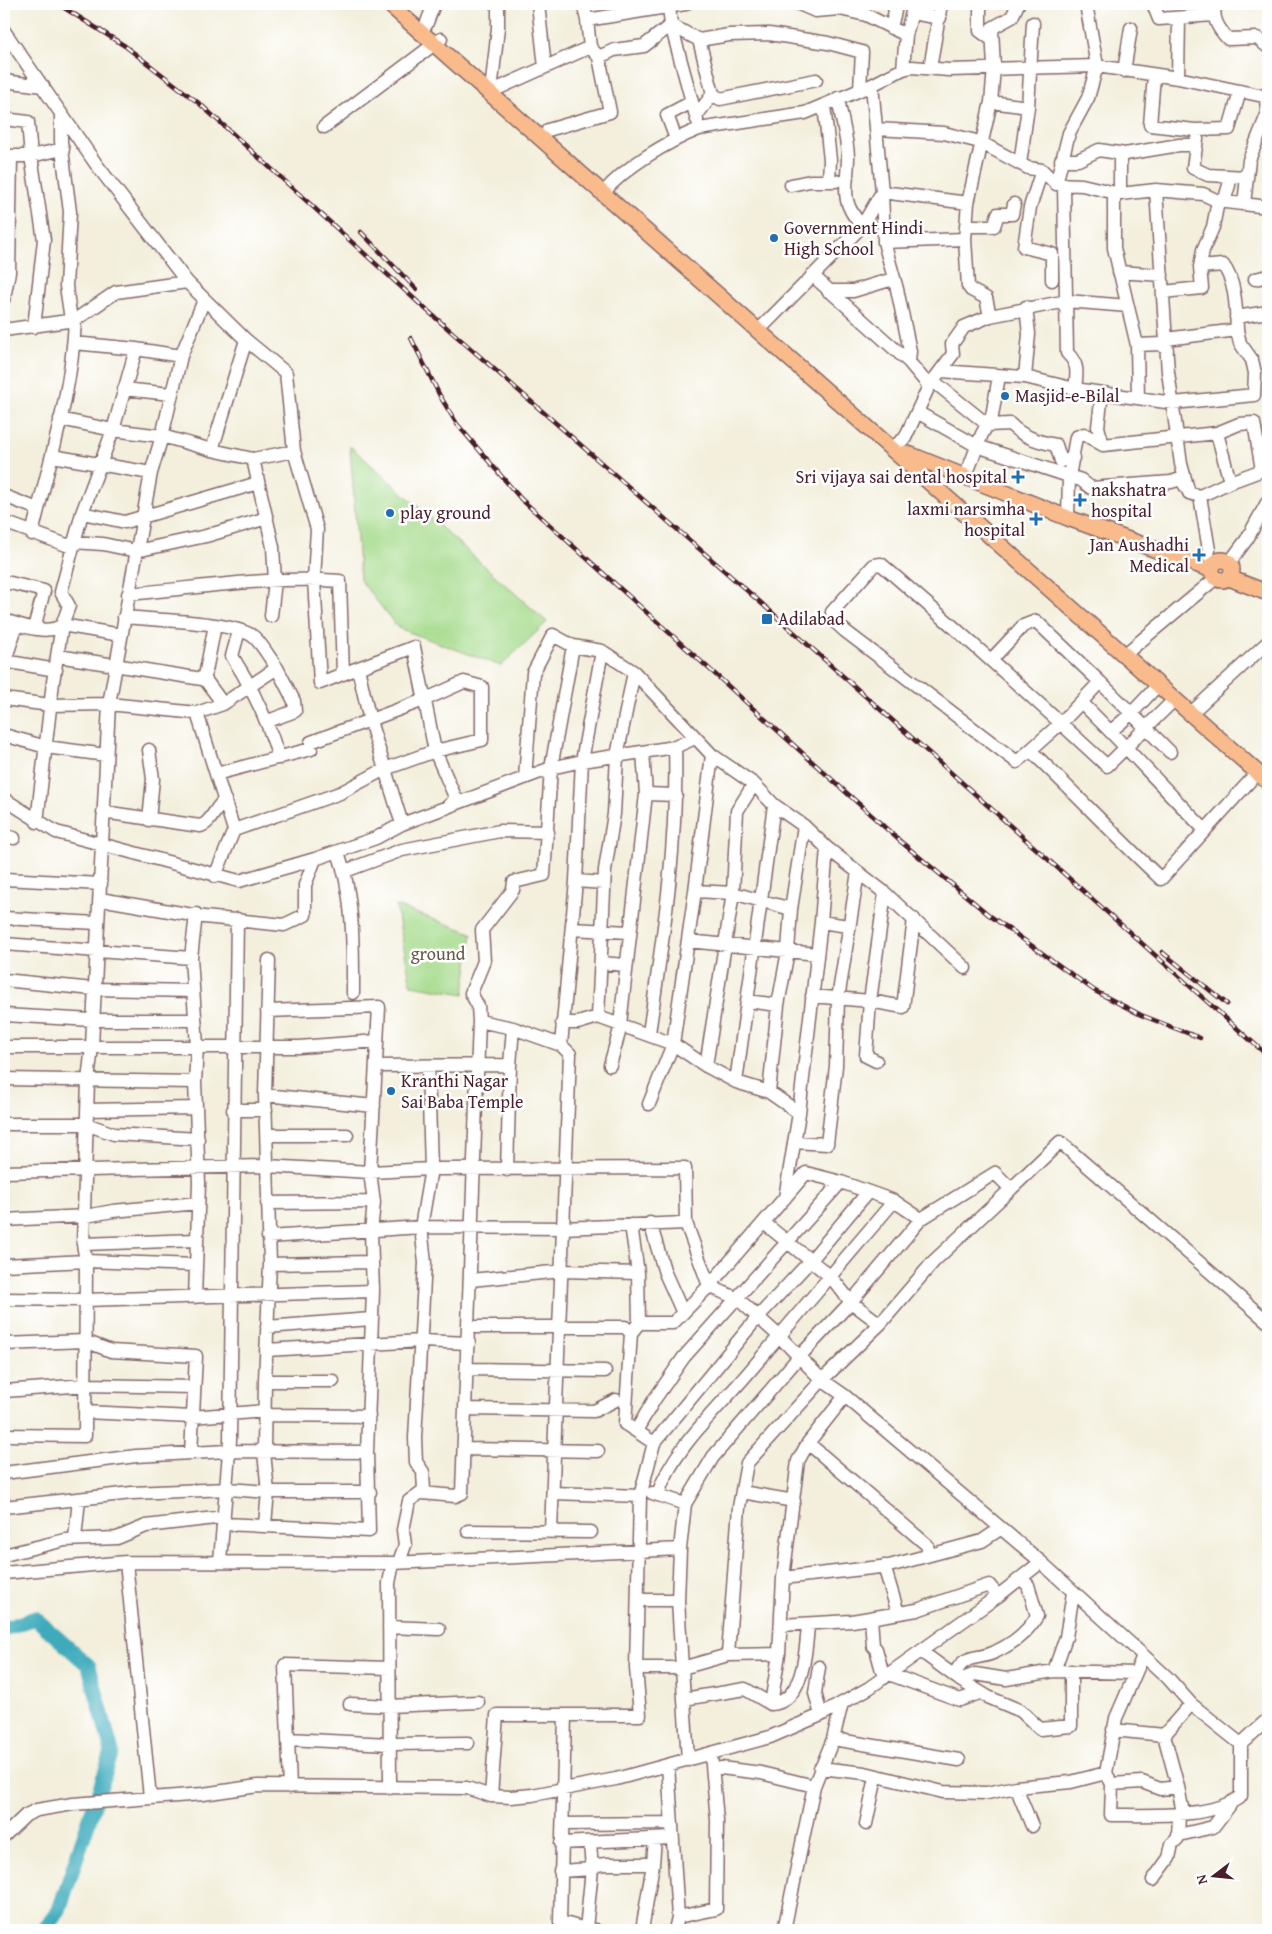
<svg xmlns="http://www.w3.org/2000/svg" width="1272" height="1934" font-family="'Gentium Book Plus',serif">
  <style>
    .green { fill: #a6db8c; stroke: #787d5c }
    .lines { fill: none; stroke-linecap: round; stroke-linejoin: round }
    .river { stroke: #3eabbc; stroke-width: 15 }
    .minor-casing { stroke: #856869; stroke-width: 15 }
    .major-casing { stroke: #856869; stroke-width: 18 }
    .minor { stroke: #fff; stroke-width: 12 }
    .major { stroke: #fabb8c; stroke-width: 15 }
    .rail-casing { stroke: #4a1f2b; stroke-width: 4.5 }
    .rail { stroke: #fff; stroke-width: 2.5; stroke-dasharray: 8; stroke-linecap: butt }
    .poi-dot { fill: #1f6fb2; stroke: #fff; stroke-width: 2 }
    .labels { text-anchor: middle; stroke-width: 5; stroke-linejoin: round; paint-order: stroke }
    .poi-label { font-size: 18px; fill: #4a1f2b; stroke: #fff; text-anchor: start }
    .park-label { font-size: 18px; fill: #665748; stroke: #fff }
  </style>
  <rect width="100%" height="100%" fill="#fff"/>
  <filter id="ink" filterUnits="userSpaceOnUse"><feTurbulence type="fractalNoise" baseFrequency=".02" numOctaves="2"/><feDisplacementMap in="SourceGraphic" scale="10" xChannelSelector="R" yChannelSelector="G"/><feConvolveMatrix kernelMatrix="1 2 1 2 8 2 1 2 1" color-interpolation-filters="sRGB"/></filter>
  <filter id="wash" filterUnits="userSpaceOnUse"><feTurbulence type="fractalNoise" baseFrequency=".0096" numOctaves="4" result="noise"/><feDisplacementMap in="SourceGraphic" scale="20" xChannelSelector="R" yChannelSelector="G"/><feGaussianBlur stdDeviation="1.12" result="paint"/><feColorMatrix in="noise" values="0 0 0 0 0 0 0 0 0 0 0 0 0 0 0 0 0 1.4 0 .05"/><feComposite in="paint" operator="in"/></filter>
  <g filter="url(#wash)">
    <rect width="100%" height="100%" fill="#f3efdc"/>
    <path class="green" d="M350,446L547,622L501,666L398,628L360,580Z
      M396,906L472,933L464,994L411,985Z"/>
    <g class="lines">
      <path class="river" d="M4,1629L35,1618L89,1666L112,1752L59,1910L44,1930"/>
    </g>
  </g>
  <g filter="url(#ink)">
    <g class="lines">
      <g class="minor-casing">
        <path id="minor" d="M538,4L545,67
          M583,4L587,20
          M685,4L587,20L590,47L599,57L614,50L644,46L671,25L699,40L729,35L769,34L828,43L862,52L860,89
          M799,4L815,11L840,9
          M840,4V9L866,15L906,35
          M980,4V31L991,39
          M1153,4L1159,19L1213,15
          M1215,4C1212,19 1218,28 1228,39L1257,38L1268,47
          M669,7L671,25L697,120
          M912,13L940,18
          M426,25L434,4
          M891,28L895,11L893,4
          M4,31L96,164L187,282L246,340L286,373L294,451L317,529L314,579L320,683L358,668
          M699,40L713,94
          M930,68L941,4
          M903,69L906,35L914,4
          M1124,71L1131,28
          M1154,76L1150,125L1195,130L1229,129L1240,91
          M1178,78L1179,18
          M4,81L43,86
          M492,82L498,28V4
          M872,85L882,192L884,242L897,289L910,351L909,362
          M499,88L590,47
          M838,98C841,117 847,137 848,156C848,188 838,199 862,226
          M991,102L1028,107
          M824,105L830,160L829,181
          M61,113V141L70,212L66,286L71,320
          M696,116L713,94L720,99L816,80
          M4,119L28,122L31,156L44,240L34,327
          M324,127L441,39
          M877,129L944,133L980,142L1028,168L1042,170L1056,184L1082,185L1120,194L1156,190L1168,372L1181,464L1189,493L1200,496L1230,482L1268,468
          M548,130L610,112L599,57
          M676,139L667,115L692,102
          M1197,139L1193,168L1208,175L1247,177
          M4,156H31L63,149
          M1061,160H1078L1099,150L1125,154L1179,145H1195
          M1020,164L1028,107L1033,23
          M1042,170L1030,207L1024,247L1052,254V280
          M1056,184L1069,133L1088,98L1097,66L1086,4
          M791,185L810,181H836
          M1064,186L1067,353C1079,364 1077,373 1075,389L1102,393L1098,427L1103,445L1084,434L1076,437L1069,477L1068,518
          M1156,190L1203,194L1218,201L1268,207
          M603,193C626,166 667,142 699,129L805,113L872,85L903,69L912,67L949,70L1097,66L1178,78L1268,97
          M1114,194V248L1137,345L1138,398
          M1120,194V154
          M1224,202L1229,185
          M968,203L965,239L968,286L971,290L986,298L990,316
          M1244,204L1249,160L1267,115L1266,96
          M966,226H994L998,214H1012L1014,204
          M884,242L965,239
          M1119,272L1162,275
          M812,275L909,362L929,386
          M1255,279L1268,276
          M828,291H853L893,279
          M1163,292L1202,288L1200,267L1203,250L1213,227L1218,201
          M4,298L9,272L11,157
          M1236,317L1268,312
          M4,330L75,320L116,292L187,282
          M758,331L862,226L882,192L968,203L991,102L994,68L992,28L1012,17L1018,4
          M1166,339L1237,330C1236,309 1236,282 1223,265L1200,267
          M1137,345L1161,344L1167,350
          M136,349L181,356
          M941,371L1025,377L1075,389
          M1025,377L1029,334L1026,307
          M933,381L988,425L1010,424C1022,437 1039,442 1056,445L1061,461L1073,458
          M124,389L171,394
          M1102,393L1173,403L1254,395L1255,373L1252,360L1240,343L1237,330
          M917,412L977,446L1081,480L1091,488L1171,482L1181,479L1187,489
          M60,419L113,430L162,436L212,450L253,459L273,547L275,581L271,616
          M1103,445L1217,433
          M891,449L905,438L929,386L953,354L952,344L964,327L990,316L1067,301L1128,306
          M212,450L246,340
          M52,456L151,473
          M253,459L294,451
          M965,478L982,434L992,416L999,376
          M1230,482L1217,433L1239,424L1254,423L1262,470
          M4,496L38,509
          M1200,496L1209,550L1208,554L1213,567
          M82,513L125,522L258,483
          M4,522L72,547
          M32,534C49,462 72,393 75,320
          M73,542L103,544L136,551L206,536L267,518
          M1229,563L1247,539L1268,501
          M6,582L44,591L34,628
          M128,594C198,588 270,576 340,581L343,674
          M4,620C20,625 47,636 62,625L121,635
          M239,631L232,656C253,689 268,721 279,758
          M1124,655L1216,578
          M58,656L202,679L205,676L215,625
          M992,659L1023,626L1036,621L1100,682L1170,752
          M4,661L56,670
          M4,664L17,624
          M204,678L223,704
          M1100,682L1061,723L1017,762L845,631L834,621L832,612L874,565L881,564C958,630 1033,697 1107,766L1175,699
          M4,699L50,705L109,704L197,713L223,704L277,668C270,659 263,645 254,637C234,621 152,620 124,617
          M1081,702C1124,744 1163,788 1205,830
          M197,713L216,774L311,749V742L424,700L464,682L482,687V740L435,751L385,769L340,793L234,830
          M1191,713L1268,642
          M268,721L295,711L294,701L277,668
          M1111,731L1131,714L1158,685
          M4,735L46,747L106,755
          M1031,751C1075,793 1116,837 1161,879L1258,772
          M525,778L533,673L553,635L573,646L602,651L634,672L712,755L754,784L774,805L804,826L827,848L885,893L965,968
          M646,794L676,795
          M4,799L56,832L239,881L315,859
          M103,812L200,826C211,824 215,807 225,800
          M149,820L153,779L149,750
          M37,822L53,682L62,625L69,606L61,592L82,513L113,430L136,349L74,343
          M402,824L370,721L358,668L414,647L435,751L456,799L446,808
          M4,836L14,838
          M338,852C354,896 353,947 353,993
          M345,871L402,850L500,831L548,832
          M215,876L234,830L216,774
          M4,879L101,884
          M576,881L604,883
          M695,891L733,893L791,909
          M100,899L204,917L284,925L305,915V885L315,859L376,838L402,824L551,768L582,761L675,747L695,738
          M4,918L97,923
          M821,922L848,926
          M572,929L629,932
          M688,941L817,954
          M4,944L191,958
          M601,963L625,965
          M4,980L93,989L192,991
          M812,996L870,1001L903,1007L914,919
          M747,1001L778,1005
          M4,1015L92,1020H194
          M598,1017L673,1044L706,1066L736,1082L769,1092L799,1113
          M479,1021L513,1028L561,1045
          M562,1023H578L598,1017L605,870L614,814L617,756L634,672
          M649,1033C663,938 678,843 675,747
          M4,1047H299L377,1041
          M876,1061L866,1056L870,1001L885,893
          M610,1065L619,1033L646,794L643,752
          M376,1066L510,1065
          M706,1066L733,893L737,811L754,784
          M4,1079L195,1082
          M736,1082L774,805
          M769,1092L778,1005L788,951L791,909L804,826
          M265,1095L374,1106
          M649,1104L673,1044L695,891L712,755
          M87,1110L196,1108
          M233,1110H266
          M4,1124H86L114,1134L198,1139
          M267,1135H347
          M794,1142L827,1144L836,1066L838,999L858,872
          M507,1170L510,1065L513,1028
          M4,1172L267,1166L370,1172L431,1169L685,1168L686,1223L709,1286L673,1323H639L631,1333L625,1327H469
          M1011,1189L1060,1142L1268,1322
          M785,1198L799,1113L821,922L827,848
          M267,1203L374,1202
          M921,1219L851,1302L798,1358L713,1457L685,1504L680,1549L678,1600L682,1668L728,1655L739,1507L747,1463L822,1380L880,1324L934,1261L1011,1189L995,1173L921,1219L894,1201L841,1182L806,1173L709,1286L738,1299L779,1336L822,1380L845,1396L1041,1562
          M4,1220L86,1216L113,1211L198,1203
          M650,1223L665,1273L683,1313
          M764,1223L831,1277L851,1302L880,1324
          M631,1225L638,1273
          M268,1237L421,1227L562,1228L686,1223
          M83,1244L197,1240
          M270,1264L371,1262
          M4,1265L86,1261L196,1265
          M471,1280L562,1271L638,1273L639,1323
          M195,1297L199,1183L195,1082L197,1046L191,958L196,914
          M4,1299L85,1300L373,1291
          M267,1327L371,1319
          M631,1333L625,1424L636,1431
          M4,1344L85,1341L111,1351L196,1356L191,1453
          M266,1350L421,1341L469,1343
          M468,1369L605,1371
          M265,1381H333
          M4,1391L86,1385L193,1387
          M466,1409L594,1411L616,1400
          M85,1412L192,1417L265,1411
          M265,1415L369,1416
          M4,1435L85,1436L86,1261L83,1244L88,1081L92,1046L109,704L151,473L162,436L181,356L204,300
          M654,1443L636,1431L654,1400L684,1357L841,1182
          M808,1443L927,1545L929,1555
          M464,1449L598,1451
          M4,1473L136,1456L228,1451L367,1452
          M742,1492L794,1501
          M422,1493L455,1496L462,1493L479,1021L478,1006L471,993L484,961L482,930L513,890L514,882L544,875L551,768L573,646
          M553,1493L640,1496
          M652,1493L685,1504
          M658,1494C673,1448 718,1409 749,1372C797,1315 846,1258 894,1201
          M4,1507L132,1493L228,1489L268,1492H370
          M224,1524L369,1531L367,1452L373,1291L371,1232L374,1202L370,1172L379,1007L267,1011
          M265,1524L268,1492L264,1452L265,1381L270,1264L265,1095L269,960
          M468,1531L591,1532
          M551,1531L570,1054L561,1045L576,881L582,761L602,651
          M75,1539L79,1499
          M4,1555L65,1540L117,1538L146,1526L224,1517
          M220,1561L230,1440L237,919
          M126,1562L150,1797
          M399,1562L405,1545L403,1530L409,1501L424,1490L423,1472L416,1462L415,1438L425,1263L421,1227L431,1169L428,1067
          M884,1566L898,1613
          M4,1573L126,1562L393,1563L680,1549
          M783,1578L889,1566L982,1541L1000,1529
          M638,1600H678
          M871,1618L873,1646L876,1649L884,1678
          M781,1625L852,1621L917,1610L989,1585L998,1596L1041,1562L1168,1678L1191,1704L1241,1744V1796C1213,1819 1147,1815 1111,1815L1112,1784L1106,1773L1116,1718L1143,1656
          M389,1627L439,1629
          M922,1652L960,1680L975,1674L1006,1679L1054,1671L1135,1673
          M779,1654L771,1704C804,1702 806,1650 808,1625
          M728,1655L779,1654L783,1578L798,1461L808,1443L845,1396
          M819,1667L815,1693L821,1715
          M1054,1671L1066,1637L1073,1593
          M889,1674L960,1700L979,1693
          M954,1676C964,1652 977,1661 995,1652C1012,1644 1028,1632 1037,1616L1028,1585L1021,1579
          M960,1680L988,1697L1021,1711L1040,1729L1071,1726V1671
          M684,1699L745,1689L771,1704
          M350,1704L389,1706L478,1702
          M565,1715L560,1922L586,1929
          M1113,1730L1164,1735L1191,1704
          M1164,1735L1178,1787
          M288,1739L389,1744L468,1743
          M833,1739L959,1760
          M1241,1744L1268,1719
          M688,1760L682,1668H636L640,1496L654,1443L758,1317L811,1260L868,1192
          M668,1765L678,1917L675,1930
          M721,1768L761,1773L814,1786
          M820,1768L865,1773L943,1792L987,1793L1016,1787L1071,1782L1106,1773
          M1112,1784L1142,1782L1160,1789L1178,1787L1183,1813
          M290,1787L285,1665L389,1668
          M1016,1787L1032,1826
          M390,1788L389,1583L393,1563
          M491,1796L497,1715H640L636,1668
          M563,1824L672,1823
          M866,1824L876,1777
          M1179,1835L1213,1827L1230,1805
          M4,1836L26,1815L37,1810L73,1804L203,1794L258,1786L467,1788L491,1796L511,1797L532,1795L616,1779L770,1737L821,1715L869,1688L998,1596
          M561,1843L672,1838
          M590,1843L592,1869L586,1929L595,1930
          M560,1871L592,1869L597,1865L606,1864H653
          M1153,1880L1169,1858L1172,1844L1178,1838L1179,1814
          M678,1917L716,1909L717,1820L711,1754
          M642,1930L653,1864L655,1839
          M784,1930L814,1786L833,1739L842,1703"/>
      </g>
      <g class="major-casing">
        <path id="major" d="M389,4L1268,782
          M906,453L1068,518L1212,570
          M1212 570a10 10 0 1 1 20 0a10 10 0 1 1-20 0Z
          M1229,578L1268,593"/>
      </g>
      <use href="#minor" class="minor"/>
      <use href="#major" class="major"/>
      <g class="rail-casing">
        <path id="rail" d="M58,4L125,46L200,104L421,305L760,602L1268,1056
          M361,232L416,289
          M411,338L440,396L457,424L521,499L900,841L989,915L1095,991L1141,1015L1200,1038
          M1162,952L1227,1004"/>
      </g>
      <use href="#rail" class="rail"/>
    </g>
  </g>
  <g class="poi-dot">
    <circle cx="774" cy="238" r="5"/>
    <circle cx="1005" cy="396" r="5"/>
    <path d="M1015.5 469.5h5v5h5v5h-5v5h-5v-5h-5v-5h5z"/>
    <path d="M1077.5 492.5h5v5h5v5h-5v5h-5v-5h-5v-5h5z"/>
    <circle cx="390" cy="513" r="5"/>
    <path d="M1033.5 511.5h5v5h5v5h-5v5h-5v-5h-5v-5h5z"/>
    <path d="M1196.5 547.5h5v5h5v5h-5v5h-5v-5h-5v-5h5z"/>
    <rect x="761" y="613" width="12" height="12" rx="2.5"/>
    <circle cx="391" cy="1091" r="5"/>
  </g>
  <g class="labels">
    <g class="poi-label">
      <text x="784" y="234">Government Hindi<tspan x="784" dy="21">High School</tspan></text>
      <text x="1015" y="402">Masjid-e-Bilal</text>
      <text x="1007" y="483" text-anchor="end">Sri vijaya sai dental hospital</text>
      <text x="1091" y="496">nakshatra<tspan x="1091" dy="21">hospital</tspan></text>
      <text x="1025" y="515" text-anchor="end">laxmi narsimha<tspan x="1025" dy="21">hospital</tspan></text>
      <text x="400" y="519">play ground</text>
      <text x="1189" y="551" text-anchor="end">Jan Aushadhi<tspan x="1189" dy="21">Medical</tspan></text>
      <text x="778" y="625">Adilabad</text>
      <text x="401" y="1087">Kranthi Nagar<tspan x="401" dy="21">Sai Baba Temple</tspan></text>
    </g>
    <g class="park-label">
      <text x="438" y="960">ground</text>
    </g>
  </g>
  <rect width="1272" height="1934" fill="none" stroke="#fff" stroke-width="20"/>
  <g transform="translate(1214 1876) rotate(254)" stroke="#ffffff" stroke-width="4" paint-order="stroke">
  <path d="M0-4L9 19L0 12L-9 19Z" fill="#4a1f2b"/>
  <text y="-8" font-size="14" font-weight="bold" text-anchor="middle" fill="#4a1f2b">N</text>
  </g>
</svg>
